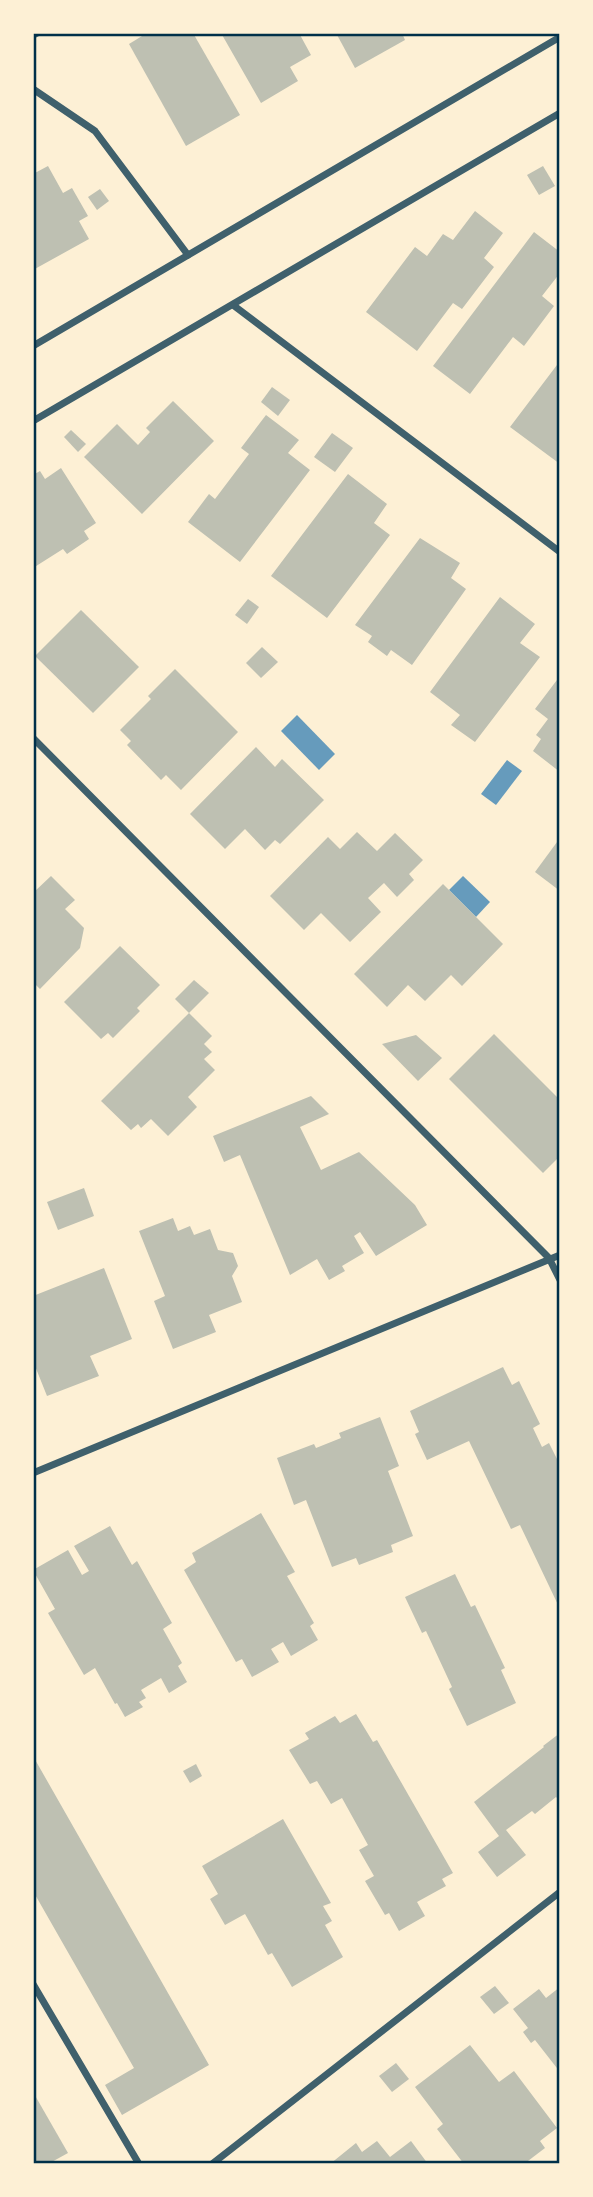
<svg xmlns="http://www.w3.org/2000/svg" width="593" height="2197" viewBox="0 0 593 2197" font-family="'Times New Roman',serif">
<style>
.water{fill:#669bbc}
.building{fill:#bec0b2}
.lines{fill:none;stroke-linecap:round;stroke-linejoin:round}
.minor{stroke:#3f606c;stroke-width:7}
.neatline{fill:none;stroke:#003049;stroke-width:2.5}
</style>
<rect width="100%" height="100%" fill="#fdf0d5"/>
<!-- water -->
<g class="water">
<path d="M297 715 335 754 319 770 281 731Z"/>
<path d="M507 760 522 771 496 805 481 794Z"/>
<path d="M463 876 490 902 476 917 449 890Z"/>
</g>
<!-- building -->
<g class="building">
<path d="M147 33H193L240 115 186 146 129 44Z"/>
<path d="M221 33H299L311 55 290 67 298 81 261 103Z"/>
<path d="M336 33H402L405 40 355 68Z"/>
<path d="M48 166 63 193 72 188 88 216 79 221 89 239 33 270V174Z"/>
<path d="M543 166 555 186 539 195 527 175Z"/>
<path d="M100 189 109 201 97 210 88 197Z"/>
<path d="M475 211 503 233 484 258 494 267 462 309 453 303 417 351 366 312 415 247 427 256 443 234 453 240Z"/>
<path d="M534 232 560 252V273L542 296 554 306 524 346 513 337 470 394 433 366Z"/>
<path d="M560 361 559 446 560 464 510 427Z"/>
<path d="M272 387 290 400 278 416 261 402Z"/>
<path d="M173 401 214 441 142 514 84 457 117 424 138 445 150 432 146 428Z"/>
<path d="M266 415 299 440 288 453 310 470 240 562 188 522 209 494 215 499 249 454 241 448Z"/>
<path d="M71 430 86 444 78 452 64 437Z"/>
<path d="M332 433 353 448 335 472 314 457Z"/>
<path d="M61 468 96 523 84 531 89 539 67 554 63 549 33 568V475L40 471 45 479Z"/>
<path d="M348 474 387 504 374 523 390 535 327 618 271 576Z"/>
<path d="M420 538 460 563 451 578 466 589 412 665 391 650 387 656 368 642 372 636 355 625Z"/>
<path d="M500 597 535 624 520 643 540 657 475 742 451 725 460 715 430 692Z"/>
<path d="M248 599 259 607 247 624 235 615Z"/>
<path d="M81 610 139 667 93 713 35 656Z"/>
<path d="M262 647 278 662 261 678 246 663Z"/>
<path d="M175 669 238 732 181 790 166 775 161 780 127 745 131 741 120 730 151 699 148 696Z"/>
<path d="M560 676V772L533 751 541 739 536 735 548 719 535 709Z"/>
<path d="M256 747 275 767 282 759 324 800 280 844 275 840 265 850 245 829 225 849 190 814Z"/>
<path d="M357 832 377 851 395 833 423 860 409 874 414 880 397 897 384 883 368 898 381 912 350 942 321 913 304 930 270 896 328 837 340 849Z"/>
<path d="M560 838V891L535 872Z"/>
<path d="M51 876 75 900 65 909 84 928 80 948 40 989 33 982V893Z"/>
<path d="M443 884 503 944 462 986 451 975 425 1001 408 985 387 1007 354 974Z"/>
<path d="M120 946 160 985 137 1008 140 1011 113 1038 108 1033 101 1039 64 1002Z"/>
<path d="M194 980 209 993 189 1013 175 999Z"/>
<path d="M189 1013 212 1036 204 1044 212 1052 204 1059 215 1070 188 1097 197 1107 168 1136 151 1119 141 1128 138 1124 131 1130 101 1101Z"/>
<path d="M494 1034 560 1100V1156L543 1173 449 1079Z"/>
<path d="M416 1035 442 1058 418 1081 382 1044Z"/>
<path d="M311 1096 329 1114 300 1127 321 1170 359 1152 415 1205 427 1225 376 1256 360 1232 354 1236 364 1253 342 1266 345 1271 329 1280 317 1259 290 1275 240 1155 224 1162 213 1136Z"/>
<path d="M84 1188 94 1216 58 1230 47 1202Z"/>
<path d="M173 1218 178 1231 190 1226 194 1235 210 1229 218 1250 233 1253 238 1266 232 1276 242 1302 209 1315 216 1332 173 1349 154 1301 165 1296 139 1231Z"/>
<path d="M104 1268 132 1339 90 1356 99 1376 47 1396 33 1361V1296Z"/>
<path d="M503 1367 512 1385 519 1381 540 1424 533 1428 542 1447 549 1443 560 1465V1609L520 1525 511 1529 469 1441 427 1460 415 1434 419 1432 410 1411Z"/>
<path d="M380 1417 399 1466 388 1471 413 1536 391 1545 393 1552 359 1565 356 1558 332 1567 306 1500 294 1505 277 1458 314 1444 316 1448 341 1438 339 1433Z"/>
<path d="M261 1513 295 1572 287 1576 314 1623 310 1626 318 1640 291 1656 283 1642 271 1649 279 1662 252 1677 242 1659 236 1662 184 1570 196 1562 192 1553Z"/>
<path d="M110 1526 132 1565 137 1561 172 1623 163 1629 182 1663 178 1666 187 1682 169 1693 161 1678 141 1690 146 1698 139 1702 143 1707 125 1717 117 1703 115 1704 95 1668 84 1675 48 1613 55 1609 33 1570 68 1550 82 1575 89 1571 74 1546Z"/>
<path d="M455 1574 471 1607 475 1605 505 1668 501 1670 516 1703 467 1726 449 1689 452 1687 426 1631 422 1633 405 1597Z"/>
<path d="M356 1714 373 1742 377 1740 453 1873 442 1879 446 1886 417 1902 425 1916 399 1931 389 1913 385 1915 365 1881 374 1876 359 1850 368 1845 342 1798 331 1804 317 1781 310 1784 289 1750 309 1739 305 1733 335 1716 340 1723Z"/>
<path d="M560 1733V1801L556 1797 535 1814 532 1811 506 1830 526 1855 497 1877 478 1852 499 1836 474 1802 544 1747 543 1746Z"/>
<path d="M33 1756 209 2065 122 2115 105 2085 134 2068 33 1891Z"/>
<path d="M196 1764 202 1776 190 1783 183 1771Z"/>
<path d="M283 1819 331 1903 323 1906 332 1921 325 1925 343 1957 292 1987 272 1953 268 1955 245 1914 225 1925 210 1899 218 1894 202 1866Z"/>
<path d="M495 1986 509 2003 494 2014 480 1997Z"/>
<path d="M560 1987V2072L535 2040 531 2043 523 2032 528 2028 513 2009 539 1989 546 1998Z"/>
<path d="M470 2045 499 2082 514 2071 557 2128 540 2141 545 2148 524 2164H464L437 2129 443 2124 415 2087Z"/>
<path d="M396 2063 409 2079 392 2092 379 2076Z"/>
<path d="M33 2092 68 2153 48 2164H33Z"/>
<path d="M377 2141 390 2157 411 2141 428 2164H330L356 2143 362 2152Z"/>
</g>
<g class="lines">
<!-- minor -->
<g class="minor">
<path d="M33 35 37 33"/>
<path d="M33 89 95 131 188 255"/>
<path d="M233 305 560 552"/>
<path d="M33 346 560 37"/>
<path d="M33 421 560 113"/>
<path d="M33 738 549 1258 560 1280"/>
<path d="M33 1473 560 1255"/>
<path d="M33 1984 139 2164"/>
<path d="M212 2164 560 1892"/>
</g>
</g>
<!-- border -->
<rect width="593" height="2197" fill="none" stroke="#fdf0d5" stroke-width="70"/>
<rect x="35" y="35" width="523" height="2127" class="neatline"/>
</svg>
